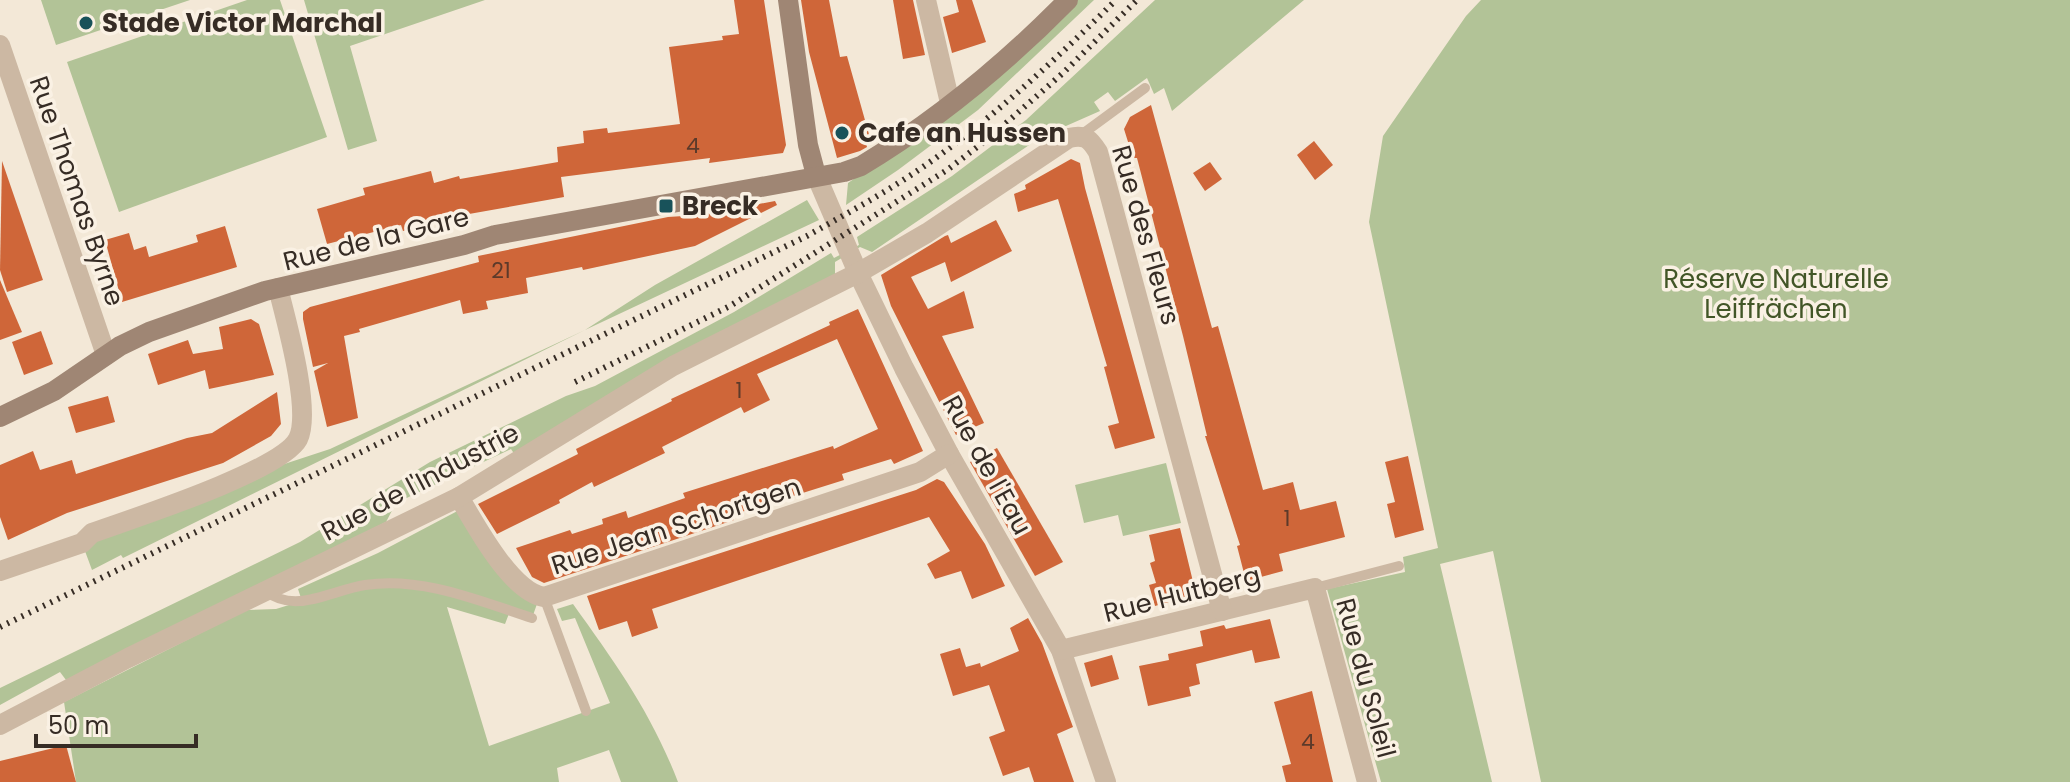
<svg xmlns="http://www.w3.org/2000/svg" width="2070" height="782" viewBox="0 0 2070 782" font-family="Poppins,sans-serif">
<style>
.green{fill:#b2c397}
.building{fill:#cf6639}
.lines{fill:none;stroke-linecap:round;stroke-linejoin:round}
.lane{stroke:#ccb8a3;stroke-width:10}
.street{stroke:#ccb8a3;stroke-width:20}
.secondary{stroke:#9f8674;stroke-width:20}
.rail{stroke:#362c25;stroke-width:6;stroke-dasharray:2 6;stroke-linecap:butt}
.poi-dot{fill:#18525a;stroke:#faf1e4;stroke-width:3}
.labels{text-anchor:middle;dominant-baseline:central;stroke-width:7;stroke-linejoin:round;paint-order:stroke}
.number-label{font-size:22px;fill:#5c3a2a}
.poi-label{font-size:26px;font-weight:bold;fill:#362c25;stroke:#faf1e4;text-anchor:start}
.street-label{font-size:26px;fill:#362c25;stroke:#faf1e4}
.park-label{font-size:26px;fill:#425627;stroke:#faf1e4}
</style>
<rect width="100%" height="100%" fill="#f3e8d7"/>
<!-- green -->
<g class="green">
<path d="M41 0H190L56 45Z"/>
<path d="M247 0H280L327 137 119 212 67 62Z"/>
<path d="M304 0H485L350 46 377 141 348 150Z"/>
<path d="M1076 0H1094L978 110 898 170 846 205 848 183 884 158Z"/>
<path d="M1155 0H1304L1172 111 1164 88 1154 94 1147 78 1115 101 1108 92 1094 102 1100 111 1041 137 872 252 860 247 835 262V278L515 455 511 449 396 503 386 522 66 680 60 672 0 705V688L300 542 430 462 566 396 595 386 734 312 831 253 834 258 859 245 857 237 952 176 1026 120Z"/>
<path d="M1481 0H2070V782H1541L1493 551 1440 564 1492 782H1381L1327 589 1405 572 1403 557 1438 548 1369 222 1383 136 1466 16Z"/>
<path d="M807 200 819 220 585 330 123 558 121 555 92 570 82 543 217 486 330 449 585 330 655 285Z"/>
<path d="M1166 463 1181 523 1123 536 1118 515 1084 523 1075 485Z"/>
<path d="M465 507 537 604 532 618 510 611 505 624 447 607 489 746 610 703 575 618 562 621 557 609 573 604C616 664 651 712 678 782H621L609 750 557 768 559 782H76L64 702 246 610 276 609 302 601 298 589 378 553Z"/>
</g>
<!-- building -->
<g class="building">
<path d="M734 0H764L786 145 783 153 709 163 710 158 561 177 564 197 469 214 403 231 401 225 327 244 317 209 365 195 363 188 431 171 434 183 459 176 460 179 558 162 557 147 584 143 583 131 607 128 608 133 680 124 669 47 723 40 722 36 739 34Z"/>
<path d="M801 0H829L840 57 847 56 870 138 865 139 867 147 860 151 837 158 809 52Z"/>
<path d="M893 0H913L925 55 903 59Z"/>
<path d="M956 0H972L986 42 952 53 943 17 959 12Z"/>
<path d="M1151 105 1212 328 1218 326 1263 490 1293 482 1300 510 1336 501 1345 537 1279 554 1283 571 1246 581 1237 546 1240 545 1205 436H1207L1183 336 1137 158H1133L1124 129 1130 117Z"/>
<path d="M1314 141 1333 165 1315 180 1297 155Z"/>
<path d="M1071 159 1080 163 1085 188 1155 438 1115 449 1108 426 1119 423 1104 367 1107 366 1058 199 1018 212 1014 194 1026 189 1025 185Z"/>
<path d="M2 161 43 280 7 292 0 270Z"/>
<path d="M1210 162 1222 179 1205 191 1193 173Z"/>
<path d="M775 201 777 205 695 246 583 270 582 267 526 278 528 293 486 301 488 309 463 314 460 300 359 329 360 332 344 336 358 418 327 427 314 371 328 363 313 367 303 319V312L310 307 479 262 478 256 668 217 699 215Z"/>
<path d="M996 220 1012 251 951 282 945 262 911 277 928 309 964 291 974 328 942 336 984 423 956 435 891 306 881 275 945 236 948 235 951 243Z"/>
<path d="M225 226 237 267 122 302 105 240 129 233 134 250 146 246 149 257 198 242 196 235Z"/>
<path d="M0 280 22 332 0 340Z"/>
<path d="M858 309 923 451 894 464 891 459 842 474 844 480 732 515 734 520 544 583 532 577 516 548 570 530 572 534 603 524 602 519 626 511 628 518 685 498 683 493 833 446 834 449 878 429 837 339 757 374 770 400 744 413 741 407 662 447 665 453 594 487 592 482 559 500 560 503 497 534 478 504 578 454 576 449 672 401 671 399 830 325 829 322Z"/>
<path d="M251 319 259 324 274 375 209 389 205 370 158 385 148 354 188 340 193 354 223 349 219 327Z"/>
<path d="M41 331 53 364 24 375 12 342Z"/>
<path d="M277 392 281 424 271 436 223 463 67 513 8 540 0 517V465L33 451 40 470 72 460 76 474 187 438 212 433Z"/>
<path d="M108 396 115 422 76 433 68 407Z"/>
<path d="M997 448 1063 562 1035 576 970 462Z"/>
<path d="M1408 456 1424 530 1395 538 1387 504 1395 502 1385 462Z"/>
<path d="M937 479 944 482 985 544 1005 586 972 599 961 571 935 579 927 564 950 551 929 517 652 609 658 628 632 637 627 621 599 630 587 596 916 490Z"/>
<path d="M1180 528 1196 594 1155 606 1149 585 1156 583 1150 563 1155 561 1149 535Z"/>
<path d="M1028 618 1042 643 1073 727 1057 734 1074 782H1034L1029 767 1003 776 989 737 1005 731 989 685 953 696 940 654 960 648 966 667 980 663 981 667 1019 651 1010 628Z"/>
<path d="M1270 619 1280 658 1255 663 1252 650 1196 664 1200 684 1189 687 1191 696 1148 706 1139 666 1169 660 1168 654 1203 646 1200 631 1224 625 1226 629Z"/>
<path d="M1112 655 1119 679 1091 687 1084 663Z"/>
<path d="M1312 691 1333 782H1286L1282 766 1291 764 1274 702Z"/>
<path d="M66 745 76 782H0V761Z"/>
</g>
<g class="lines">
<!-- lane -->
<g class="lane">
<path d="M1081 135 1145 88"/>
<path d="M1315 588 1399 566"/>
<path d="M266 591C295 615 332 590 365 585 421 576 480 601 532 618"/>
<path d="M544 597 586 711"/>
</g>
<!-- street -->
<g class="street">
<path d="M926 0 950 103"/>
<path d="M0 45 106 355"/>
<path d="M816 175 858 273 904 368 949 454 1061 650 1106 782"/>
<path d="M459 497C475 524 511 592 544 597L920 472 949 454"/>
<path d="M0 571 82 543 92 533C131 519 281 471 298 439 312 411 286 320 278 288"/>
<path d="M1061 650 1315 588 1367 782"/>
<path d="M0 725 128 658 459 497 673 366 858 273 927 233 1069 138C1085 134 1090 139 1098 152L1222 611"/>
</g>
<!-- secondary -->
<g class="secondary">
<path d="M788 0 808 145 816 175"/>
<path d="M0 417 54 391 120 346 149 332 265 291 464 245 495 235 844 172 861 166C936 121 1007 62 1068 0"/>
</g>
<!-- rail -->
<g class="rail">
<path d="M575 382 730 306 947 170 989 138 1063 73 1137 0"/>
<path d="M0 627 807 236C851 211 896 187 937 157 1002 110 1059 56 1116 0"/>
</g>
</g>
<!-- markers -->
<g class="poi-dot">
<circle cx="86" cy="23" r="8"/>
<circle cx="842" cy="133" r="8"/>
<rect x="658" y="198" width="16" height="16" rx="4"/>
</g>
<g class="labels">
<!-- number labels -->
<g class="number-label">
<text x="693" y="145">4</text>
<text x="501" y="270">21</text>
<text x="739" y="390">1</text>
<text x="1287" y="518">1</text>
<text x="1308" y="741">4</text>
</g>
<!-- poi labels -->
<g class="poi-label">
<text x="102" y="23">Stade Victor Marchal</text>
<text x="858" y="133">Cafe an Hussen</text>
<text x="682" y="206">Breck</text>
</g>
<!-- street labels -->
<g class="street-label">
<text transform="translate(77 191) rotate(71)">Rue Thomas Byrne</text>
<text transform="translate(1146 235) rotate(74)">Rue des Fleurs</text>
<text transform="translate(376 239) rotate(-14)">Rue de la Gare</text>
<text transform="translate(987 465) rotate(61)">Rue de l'Eau</text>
<text transform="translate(420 482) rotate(-28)">Rue de l'Industrie</text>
<text transform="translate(676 526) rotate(-18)">Rue Jean Schortgen</text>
<text transform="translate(1182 594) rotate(-14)">Rue Hutberg</text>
<text transform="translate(1366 678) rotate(75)">Rue du Soleil</text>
</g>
<!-- park labels -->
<g class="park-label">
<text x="1776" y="279">Réserve Naturelle<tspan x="1776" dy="30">Leiffrächen</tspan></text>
</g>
</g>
<!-- scale -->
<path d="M36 734v12h160v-12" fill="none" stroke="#362c25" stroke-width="4"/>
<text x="48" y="734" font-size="24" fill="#362c25" stroke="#faf1e4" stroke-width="6" paint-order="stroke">50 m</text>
</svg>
